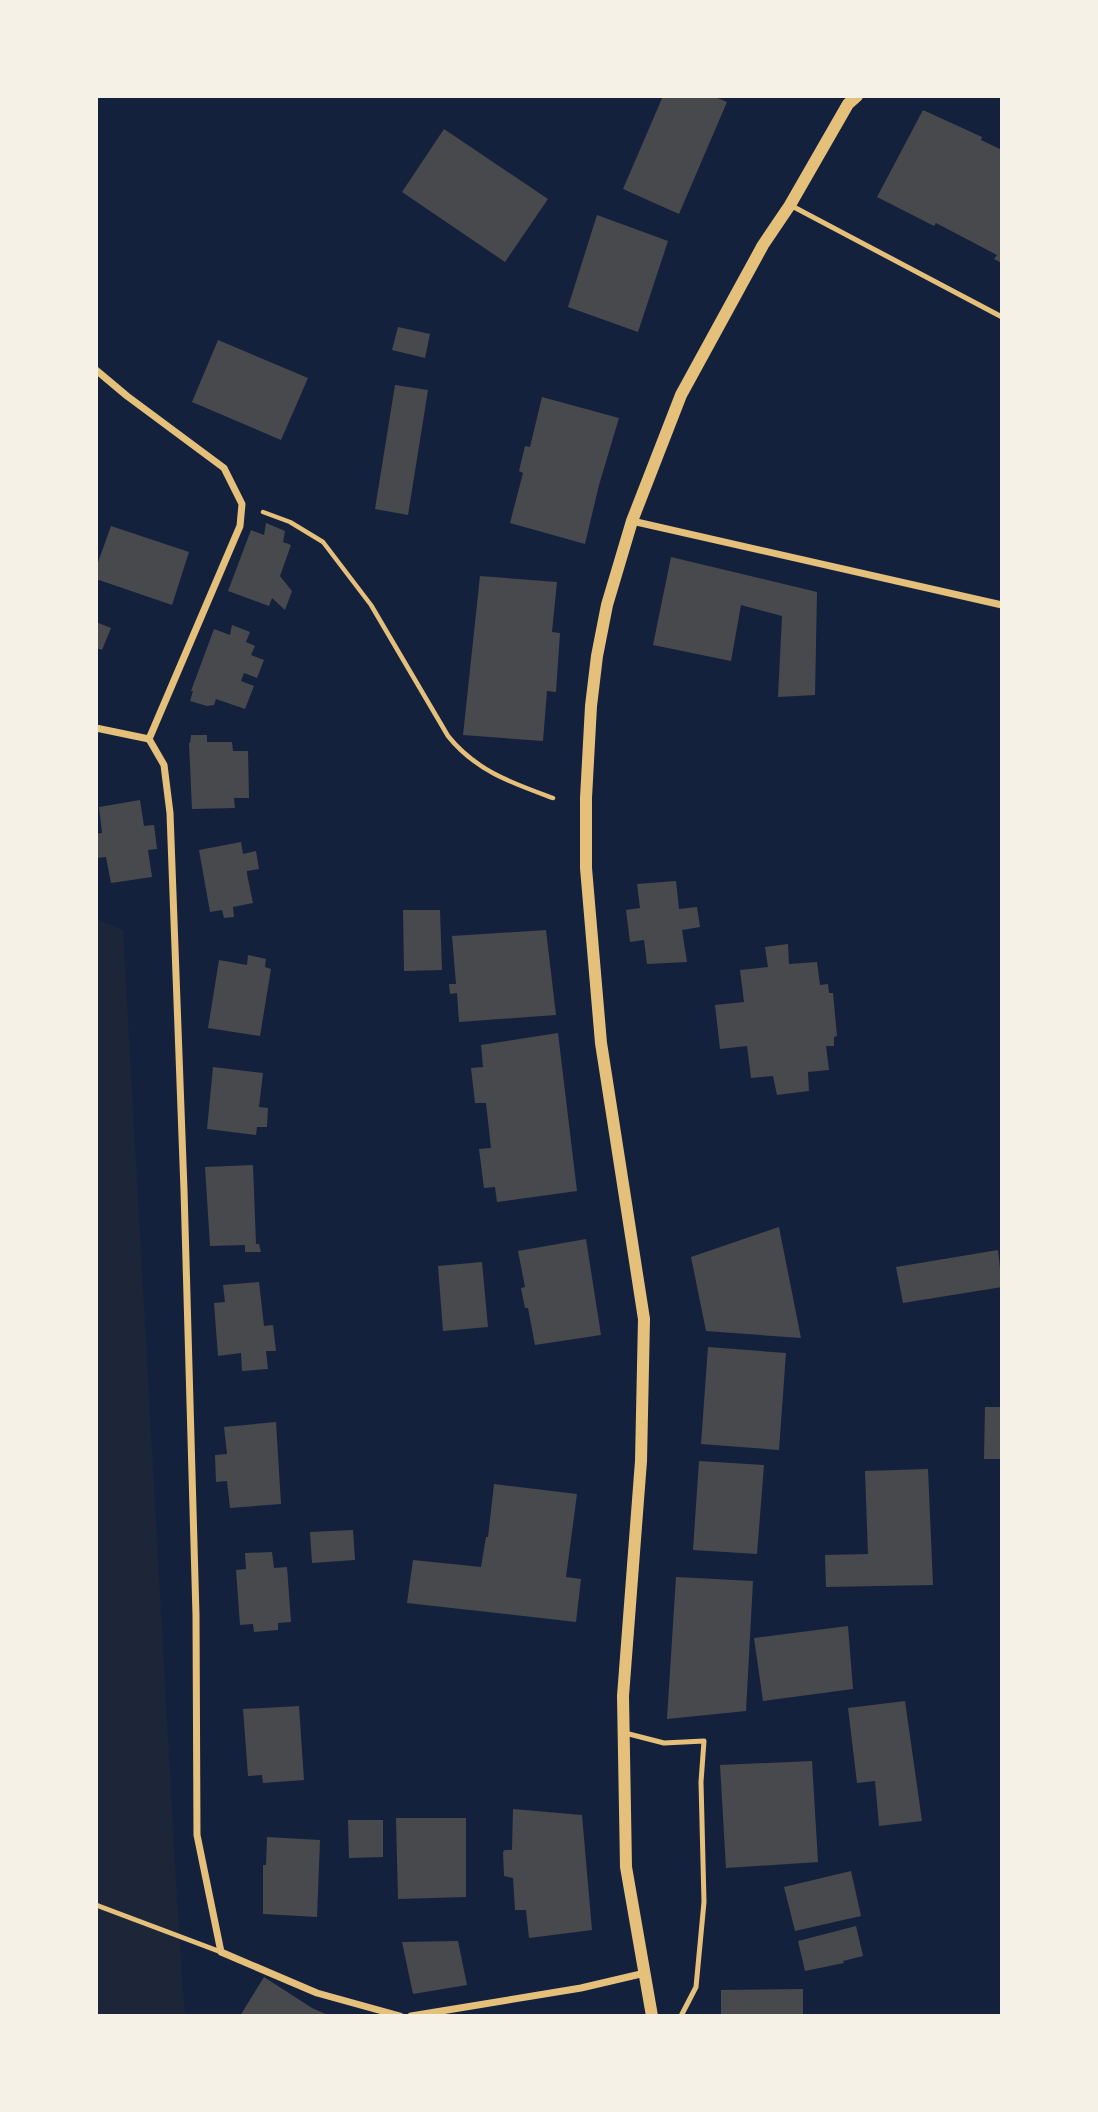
<svg xmlns="http://www.w3.org/2000/svg" width="1098" height="2112" viewBox="0 0 1098 2112" font-family="'Zilla Slab',serif">
<style>
.green{fill:#1d2539}
.building{fill:#48494c}
.lines{fill:none;stroke-linecap:round;stroke-linejoin:round}
.path{stroke:#e5c07b;stroke-width:4.5}
.service{stroke:#e5c07b;stroke-width:5}
.minor{stroke:#e5c07b;stroke-width:7}
.tertiary{stroke:#e5c07b;stroke-width:12}
</style>
<rect width="100%" height="100%" fill="#14213d"/>
<!-- green -->
<path class="green" d="M96 919 123 930 178 1918 185 2016H96Z"/>
<!-- building -->
<g class="building">
<path d="M663 96H713L727 102 679 214 623 189Z"/>
<path d="M923 110 982 137 981 140 1002 150V263L994 259 997 255 936 223 934 226 877 197Z"/>
<path d="M444 129 548 199 505 262 402 192Z"/>
<path d="M597 215 668 241 638 332 568 307Z"/>
<path d="M398 327 430 334 425 358 392 350Z"/>
<path d="M218 340 308 378 281 440 192 402Z"/>
<path d="M395 385 428 390 408 515 375 509Z"/>
<path d="M542 397 619 418 599 485 585 544 510 523 523 473 519 471 525 446 530 447Z"/>
<path d="M266 523 285 531 283 542 291 545 280 576 292 591 285 610 272 598 269 606 228 591 251 530 264 535Z"/>
<path d="M111 526 189 552 172 605 96 579V568Z"/>
<path d="M671 557 817 592 815 695 778 697 782 616 741 605 731 661 653 645Z"/>
<path d="M480 576 557 582 552 632 560 633 556 692 547 691 543 741 463 735Z"/>
<path d="M96 622 111 628 102 650 96 648Z"/>
<path d="M232 625 250 632 246 642 255 646 251 655 264 660 257 678 244 673 241 681 254 686 245 709 216 699 214 705 207 706 190 701 193 691H191L214 629 230 635Z"/>
<path d="M191 735H207V742H232L233 751H248L249 798H234L235 808 192 809 189 743H190Z"/>
<path d="M140 800 144 826 154 825 157 849 148 850 152 877 111 883 106 857 96 858V834L102 833 99 807Z"/>
<path d="M241 842 243 854 256 851 259 869 247 871V874L253 903 233 907 234 917 224 918 222 910 210 912 199 850Z"/>
<path d="M676 881 679 909 697 907 700 927 682 930 687 962 647 964 644 940 630 942 626 910 640 908 637 884Z"/>
<path d="M403 910H440L442 970 404 971Z"/>
<path d="M546 930 556 1015 459 1022 457 993 450 994 449 984H456L452 936Z"/>
<path d="M788 944 789 964 817 962 820 985 828 984 829 993H833L837 1036 834 1037V1046H826L829 1070 808 1072 809 1091 777 1095 773 1076 751 1078 747 1046 720 1049 715 1005 744 1002 740 970 768 967 765 947Z"/>
<path d="M248 955 266 959 265 967 271 969 260 1036 208 1028 219 960 247 965Z"/>
<path d="M558 1033 577 1191 497 1202 495 1187 484 1188 479 1149 491 1148 486 1103H475L471 1068 483 1067 481 1045Z"/>
<path d="M213 1067 263 1073 259 1107 268 1108 267 1127H257L256 1135 207 1129Z"/>
<path d="M253 1165 256 1244H259L261 1252H245V1245L210 1246 205 1167Z"/>
<path d="M779 1227 801 1338 706 1331 691 1257Z"/>
<path d="M586 1239 601 1335 535 1345 528 1308H525L521 1288 525 1287 518 1251Z"/>
<path d="M998 1250 1002 1287 903 1303 896 1267Z"/>
<path d="M482 1262 488 1327 443 1331 438 1266Z"/>
<path d="M259 1282 264 1326 273 1325 276 1351H266L268 1369 242 1371 241 1353 218 1356 214 1303 225 1302 223 1285Z"/>
<path d="M708 1347 786 1353 779 1450 701 1444Z"/>
<path d="M985 1407H1002V1459H984Z"/>
<path d="M276 1422 281 1504 230 1508 227 1481 216 1482 215 1455 227 1454 224 1427Z"/>
<path d="M699 1461 764 1465 757 1554 693 1550Z"/>
<path d="M928 1469 933 1585 826 1587 825 1555 868 1554 865 1471Z"/>
<path d="M494 1484 577 1494 566 1577 581 1579 576 1622 407 1603 413 1560 481 1567 486 1537H488Z"/>
<path d="M353 1530 355 1560 312 1563 310 1532Z"/>
<path d="M272 1552 274 1568 287 1567 291 1622 278 1623V1630L254 1632 253 1624 240 1625 236 1570 246 1569 245 1553Z"/>
<path d="M676 1577 753 1581 746 1711 667 1719Z"/>
<path d="M848 1626 853 1689 763 1701 754 1638Z"/>
<path d="M905 1701 922 1821 879 1826 875 1781 857 1783 848 1708Z"/>
<path d="M299 1706 304 1780 263 1783 262 1775 248 1776 243 1709Z"/>
<path d="M812 1761 818 1862 726 1868 720 1765Z"/>
<path d="M513 1809 582 1815 592 1930 529 1938 526 1910H515L513 1878 504 1876 503 1852 505 1850H512Z"/>
<path d="M396 1818H466V1897L398 1899Z"/>
<path d="M348 1820H383V1857L349 1858Z"/>
<path d="M267 1837 320 1840 317 1917 263 1914V1865H266Z"/>
<path d="M851 1871 861 1916 795 1931 784 1887Z"/>
<path d="M856 1926 863 1956 843 1961 844 1963 805 1971 798 1941Z"/>
<path d="M458 1941 467 1985 413 1994 402 1942Z"/>
<path d="M264 1977 312 2008 330 2016H240Z"/>
<path d="M803 1989V2016H721V1990Z"/>
</g>
<g class="lines">
<!-- path -->
<path class="path" d="M263 512 290 522 323 542 371 605 448 736C476 771 512 783 553 798"/>
<!-- service -->
<g class="service">
<path d="M790 205 1002 317"/>
<path d="M625 1733 664 1743 704 1741 701 1782 704 1902 696 1987 681 2016"/>
<path d="M96 1905 221 1952"/>
</g>
<!-- minor -->
<g class="minor">
<path d="M96 370 127 396 224 468 242 504 240 526 149 739 164 765 170 813 184 1190 196 1615 197 1835 221 1952 317 1993 400 2016"/>
<path d="M632 521 1002 605"/>
<path d="M96 728 149 739"/>
<path d="M411 2016 581 1988 645 1973"/>
</g>
<!-- tertiary -->
<path class="tertiary" d="M652 2016 626 1867 623 1696 641 1461 644 1319 601 1043 586 868V798L591 706 597 656 607 605 632 521 681 395 763 245 790 205 848 104 857 96"/>
</g>
<!-- border -->
<rect width="1098" height="2112" fill="none" stroke="#f6f1e7" stroke-width="196"/>
</svg>
